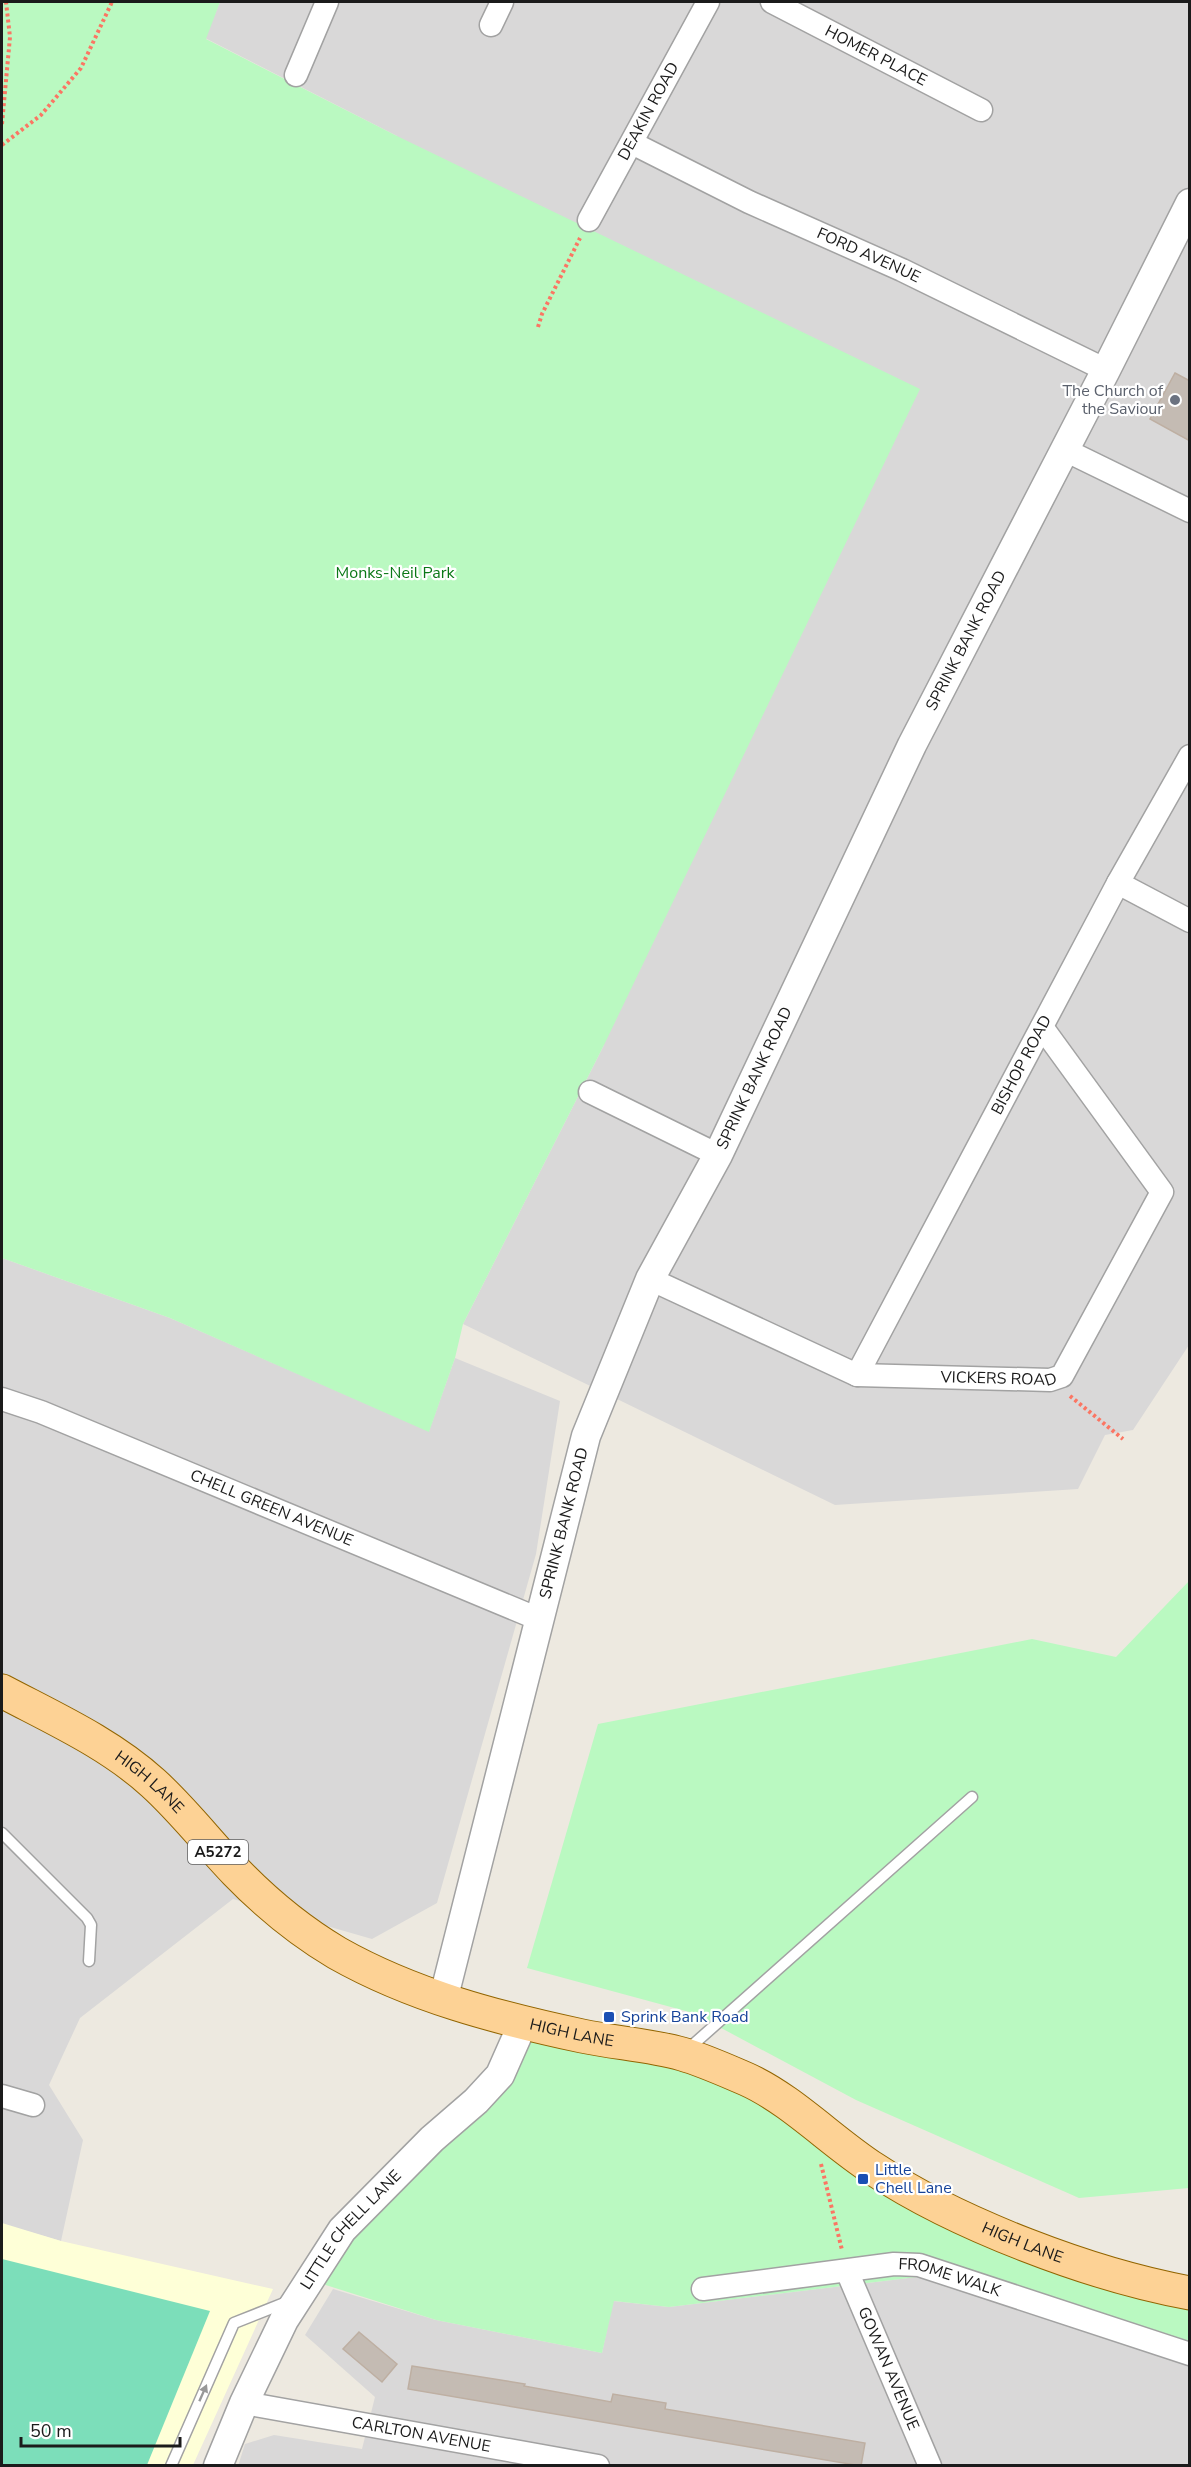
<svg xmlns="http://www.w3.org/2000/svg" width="1191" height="2467" viewBox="0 0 1191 2467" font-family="'Nunito Sans',sans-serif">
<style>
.residential{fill:#d9d8d8}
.education{fill:#feffd7}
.park{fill:#baf9c1}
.pitch{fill:#7cdeba}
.building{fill:#c4bbb3;stroke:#beafa2;stroke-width:1.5}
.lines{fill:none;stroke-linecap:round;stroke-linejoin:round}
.service-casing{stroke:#a2a2a2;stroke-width:13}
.minor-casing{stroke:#a2a2a2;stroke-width:25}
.tertiary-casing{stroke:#a2a2a2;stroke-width:31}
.primary-casing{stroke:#926500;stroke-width:35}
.path{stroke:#fb7663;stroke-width:4;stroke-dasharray:3 3;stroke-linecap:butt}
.service{stroke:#fff;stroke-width:10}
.minor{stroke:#fff;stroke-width:22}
.tertiary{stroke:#fff;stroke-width:28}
.primary{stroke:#fdd295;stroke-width:33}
.oneway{fill:#989898}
.worship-dot{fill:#6b7280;stroke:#fff;stroke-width:2}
.transit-dot{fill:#1a4fb4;stroke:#fff;stroke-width:2}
.labels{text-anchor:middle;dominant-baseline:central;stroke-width:4.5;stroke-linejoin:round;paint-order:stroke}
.shield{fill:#fff;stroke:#5f5f5f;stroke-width:1.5}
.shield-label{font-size:15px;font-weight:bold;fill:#1b1b1b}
.street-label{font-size:16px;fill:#1b1b1b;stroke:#fff}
.worship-label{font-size:16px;fill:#5b616d;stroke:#fff;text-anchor:end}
.park-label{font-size:16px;fill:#0a7816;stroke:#fff}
.transit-label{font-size:16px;fill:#164399;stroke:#fff;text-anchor:start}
</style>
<rect width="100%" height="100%" fill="#ede9e0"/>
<!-- residential -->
<g class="residential">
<path d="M220 2H1189V1345L1133 1430 1105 1435 1078 1489 835 1505 463 1324 604 1045 397 136 205 38Z"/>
<path d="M2 1258 170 1318 429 1431 455 1358 560 1401 536 1554 437 1903 372 1939 233 1899 80 2018 49 2085 83 2140 61 2241 2 2224Z"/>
<path d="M917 2277 1189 2358V2465L238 2466 245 2444 274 2435 362 2449 375 2397 305 2335 333 2289 436 2320 602 2353 613 2301 669 2307Z"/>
</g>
<!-- education -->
<path class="education" d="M2 2223 61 2241 273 2289 193 2465H2Z"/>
<!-- park -->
<g class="park">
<path d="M2 2H220L206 39 397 136 920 389 604 1045 463 1324 455 1358 429 1432 170 1318 2 1258Z"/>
<path d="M1189 1581V2188L1079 2198 856 2100 693 2013 527 1968 598 1724 1032 1639 1116 1657Z"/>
<path d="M523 2023 683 2054 873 2169 1189 2292V2358L917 2277 669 2307 614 2301 602 2353 436 2320 310 2280 432 2139Z"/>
</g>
<!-- pitch -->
<path class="pitch" d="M2 2259 210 2311 147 2465H2Z"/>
<!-- building -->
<g class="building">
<path d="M1175 373 1190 381V441L1150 419Z"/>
<path d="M359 2332 397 2364 382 2382 343 2349Z"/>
<path d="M412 2366 525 2384 524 2386 611 2402 613 2394 666 2403 665 2409 865 2443 861 2466 408 2389Z"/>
</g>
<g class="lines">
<defs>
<g id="service">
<path d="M2 1833 87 1918 91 1925 89 1961"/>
<path d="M687 2050 972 1797"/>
<path d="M171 2466 234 2323 287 2302"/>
</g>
<g id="minor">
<path id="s1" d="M772 2 981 110"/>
<path d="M491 25 502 2"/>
<path d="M296 75 327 2"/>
<path id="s2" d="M632 143 749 202 902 270 1106 370"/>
<path id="s3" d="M589 220 708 2"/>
<path d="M1065 450 1190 511"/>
<path d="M1118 883 1190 921"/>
<path d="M590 1092 718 1155"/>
<path id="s4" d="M650 1279 857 1375 1050 1380 1062 1376 1162 1192 1042 1027"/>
<path id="s5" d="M857 1375 1118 883 1190 756"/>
<path id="s6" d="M2 1399 41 1412 541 1620"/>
<path d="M2 2096 33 2105"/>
<path id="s7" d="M847 2271 930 2466"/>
<path id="s8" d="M703 2289 894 2264 919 2265 1190 2354"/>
<path id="s9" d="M244 2403 598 2466"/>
</g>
<g id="tertiary">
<path id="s10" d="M443 2000 586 1436 650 1279 718 1155 912 745 1106 370 1190 203"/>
<path id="s11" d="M218 2466 244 2403 284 2320 342 2230 432 2139 476 2101 500 2075 523 2023"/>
</g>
<g id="primary">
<path id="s12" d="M2 1691C53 1718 109 1743 153 1783 183 1810 208 1843 236 1872 266 1903 300 1931 337 1953 413 1996 498 2018 582 2036 615 2043 650 2045 682 2054 703 2060 725 2070 746 2079 791 2099 832 2142 874 2169 957 2224 1091 2275 1190 2293"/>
</g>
</defs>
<!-- service casing -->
<use href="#service" class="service-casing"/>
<!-- minor casing -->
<use href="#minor" class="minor-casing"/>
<!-- tertiary casing -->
<use href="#tertiary" class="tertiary-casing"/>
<!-- primary casing -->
<use href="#primary" class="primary-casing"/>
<!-- path -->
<g class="path">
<path d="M2 124 10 37 6 2"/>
<path d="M2 145 41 115 81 68 112 2"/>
<path d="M538 327 542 314 580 238"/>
<path d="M1070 1396 1123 1439"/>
<path d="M821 2164 842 2250"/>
</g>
<!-- service -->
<use href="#service" class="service"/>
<!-- minor -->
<use href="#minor" class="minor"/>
<!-- tertiary -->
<use href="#tertiary" class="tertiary"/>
<!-- primary -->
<use href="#primary" class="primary"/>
</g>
<!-- one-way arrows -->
<defs><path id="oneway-solid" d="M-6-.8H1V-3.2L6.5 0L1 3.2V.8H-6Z" transform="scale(1.5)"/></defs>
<use class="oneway" href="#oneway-solid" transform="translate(203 2393) rotate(-66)"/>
<!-- markers -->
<circle class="worship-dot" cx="1175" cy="400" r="6"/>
<g class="transit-dot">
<rect x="603" y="2011" width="12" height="12" rx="3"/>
<rect x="857" y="2173" width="12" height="12" rx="3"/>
</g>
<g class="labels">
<!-- shield labels -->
<rect class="shield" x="188" y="1840" width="60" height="24" rx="4.5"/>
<g class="shield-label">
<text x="218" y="1852">A5272</text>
</g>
<!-- street labels -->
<g class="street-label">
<text stroke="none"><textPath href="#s1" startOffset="117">HOMER PLACE</textPath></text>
<text stroke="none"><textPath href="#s3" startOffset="124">DEAKIN ROAD</textPath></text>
<text stroke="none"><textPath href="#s2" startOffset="262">FORD AVENUE</textPath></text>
<text stroke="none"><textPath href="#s10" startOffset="1464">SPRINK BANK ROAD</textPath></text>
<text stroke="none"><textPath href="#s5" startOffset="351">BISHOP ROAD</textPath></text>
<text stroke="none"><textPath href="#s10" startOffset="978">SPRINK BANK ROAD</textPath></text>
<text stroke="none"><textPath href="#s4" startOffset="370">VICKERS ROAD</textPath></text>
<text stroke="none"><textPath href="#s6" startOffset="291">CHELL GREEN AVENUE</textPath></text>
<text stroke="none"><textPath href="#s10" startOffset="492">SPRINK BANK ROAD</textPath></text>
<text stroke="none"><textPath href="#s12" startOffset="174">HIGH LANE</textPath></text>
<text stroke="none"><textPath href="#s12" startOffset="678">HIGH LANE</textPath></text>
<text stroke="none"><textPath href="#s11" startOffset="273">LITTLE CHELL LANE</textPath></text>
<text stroke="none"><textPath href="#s12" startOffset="1182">HIGH LANE</textPath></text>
<text stroke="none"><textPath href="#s8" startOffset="250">FROME WALK</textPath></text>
<text stroke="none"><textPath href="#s7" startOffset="106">GOWAN AVENUE</textPath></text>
<text stroke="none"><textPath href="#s9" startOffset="180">CARLTON AVENUE</textPath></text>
</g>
<!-- worship labels -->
<g class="worship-label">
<text x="1163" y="391">The Church of<tspan x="1163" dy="18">the Saviour</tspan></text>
</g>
<!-- park labels -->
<g class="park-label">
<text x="395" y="573">Monks-Neil Park</text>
</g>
<!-- transit labels -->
<g class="transit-label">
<text x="621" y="2017">Sprink Bank Road</text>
<text x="875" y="2170">Little<tspan x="875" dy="18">Chell Lane</tspan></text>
</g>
</g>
<!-- border -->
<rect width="1191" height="2467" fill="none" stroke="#1b1b1b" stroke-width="6"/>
<!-- scale -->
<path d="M21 2437v9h159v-9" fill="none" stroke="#1b1b1b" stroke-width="3"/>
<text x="30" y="2437" font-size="18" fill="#1b1b1b" stroke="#ffffff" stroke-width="4.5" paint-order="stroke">50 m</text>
</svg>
